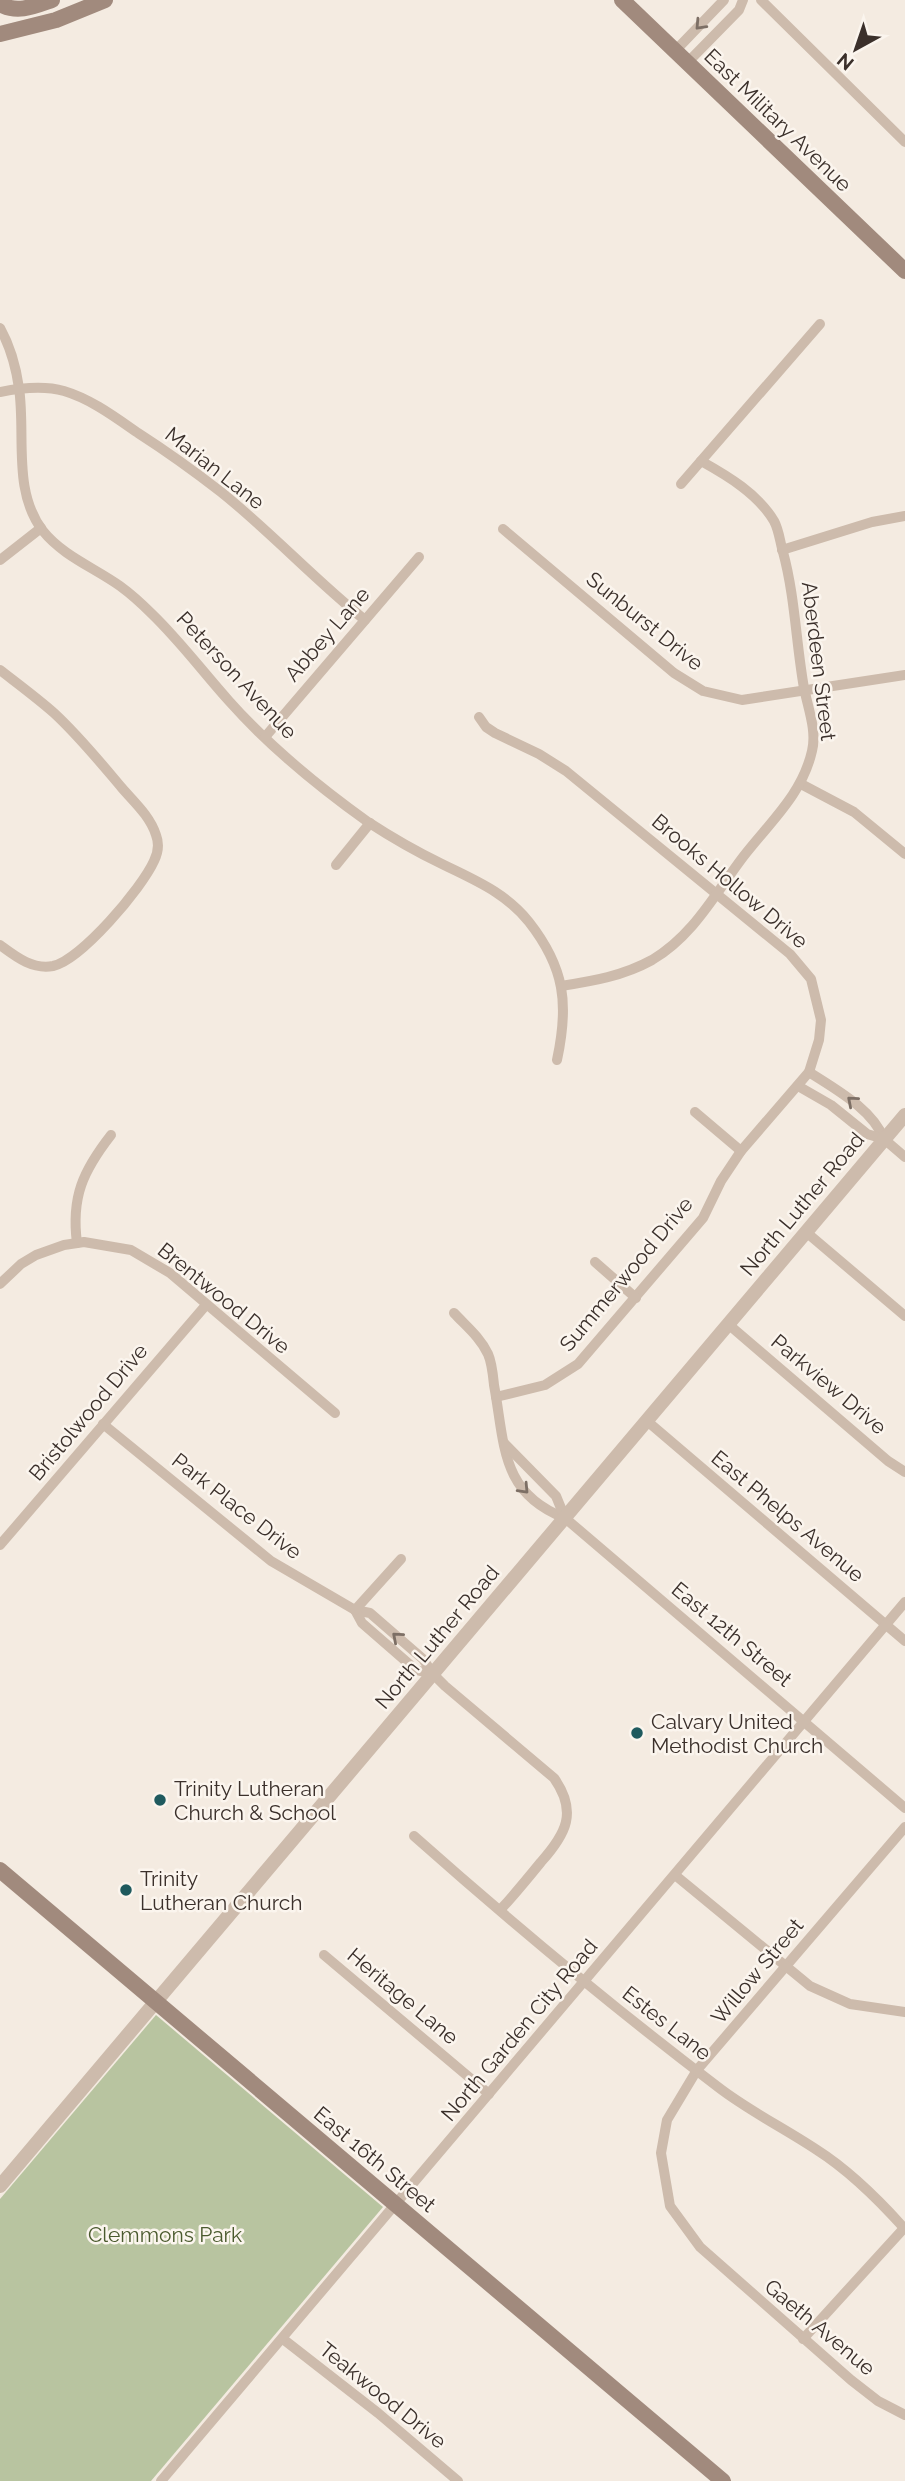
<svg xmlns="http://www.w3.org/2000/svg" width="905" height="2481" viewBox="0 0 905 2481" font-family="Raleway,sans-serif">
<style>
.green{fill:#b8c4a0}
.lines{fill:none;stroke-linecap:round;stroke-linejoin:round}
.minor{stroke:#cdbbac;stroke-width:10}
.tertiary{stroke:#cdbbac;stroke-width:14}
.secondary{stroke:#a18a7d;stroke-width:16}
.oneway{stroke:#7d6f65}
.poi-dot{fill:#1f5a5e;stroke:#fbf5ee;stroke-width:2.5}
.labels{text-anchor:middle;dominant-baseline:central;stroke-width:5;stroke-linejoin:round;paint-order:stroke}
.street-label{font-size:21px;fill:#3b302b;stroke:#fbf5ee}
.poi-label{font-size:21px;fill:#3b302b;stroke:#fbf5ee;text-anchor:start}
.park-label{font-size:21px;fill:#4a5a2e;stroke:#fbf5ee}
</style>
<rect width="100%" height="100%" fill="#f4ebe1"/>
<!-- green -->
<path class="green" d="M156 2015 383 2207 151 2481H0V2199Z"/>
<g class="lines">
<!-- minor -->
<g class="minor">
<path d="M761 0 905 142"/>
<path d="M676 50 724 0"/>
<path d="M688 62 739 10 743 0"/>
<path d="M0 328C10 346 16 367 19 388 26 435 12 491 43 531 63 556 95 568 120 586 131 594 142 604 152 614 180 641 203 672 229 701 269 746 319 787 368 822 391 837 417 852 442 864 474 880 505 892 529 922 565 968 569 1004 557 1060"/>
<path d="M0 392C20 388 43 385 64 391 91 399 115 417 138 433 166 451 194 471 221 492 271 532 315 580 365 620"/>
<path d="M681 484 820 324"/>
<path d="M503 529 674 673 703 691 742 700 905 675"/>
<path d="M782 550 872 522 905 516"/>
<path d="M0 560 41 528"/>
<path d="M0 670C18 684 37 698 54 713 79 736 100 762 122 788 134 802 150 816 156 835 159 843 158 853 154 861 142 888 81 960 53 966 32 970 15 956 0 945"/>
<path d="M479 717 486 727 495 733 539 754 566 771 790 954 811 979 821 1020 819 1040 809 1072 741 1151 721 1181 703 1218 578 1364 545 1385 496 1397"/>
<path d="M265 737 419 557"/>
<path d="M801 784 854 812 905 854"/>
<path d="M336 865 370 823"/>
<path d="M561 986C593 981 623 976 652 960 693 936 715 894 743 857 769 823 802 795 812 751 817 731 808 708 804 688 796 643 795 596 783 552 780 542 779 530 774 521 758 494 728 476 701 461"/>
<path d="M809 1072C837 1090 872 1109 884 1139"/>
<path d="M798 1086 831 1105 867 1134 884 1139 905 1157"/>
<path d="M695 1112 741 1151"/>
<path d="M806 1232 905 1316"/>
<path d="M77 1243C71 1197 83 1171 111 1135"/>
<path d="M595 1262 636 1298"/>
<path d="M0 1284 21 1264 36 1255 64 1245 84 1242 131 1250 170 1273 335 1413"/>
<path d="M454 1313C466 1326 480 1337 488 1354 492 1363 493 1375 494 1385 505 1444 500 1493 565 1518L905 1808"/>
<path d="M728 1324 888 1461 905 1472"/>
<path d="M647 1421 905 1641"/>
<path d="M103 1424 271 1561 355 1610 370 1613 423 1659 433 1674 445 1686 554 1778C578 1812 566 1834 541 1862 528 1878 515 1894 501 1909"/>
<path d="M504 1443 556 1496 565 1518"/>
<path d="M0 1545 206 1305"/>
<path d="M355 1610 362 1623 416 1670 433 1674"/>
<path d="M355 1610 401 1559"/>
<path d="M905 1827 697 2070 667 2120 661 2153 670 2206 700 2247 851 2380 878 2401 905 2415"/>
<path d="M414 1836C512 1923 614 2008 718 2087 749 2111 784 2128 817 2150 850 2171 878 2199 904 2228"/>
<path d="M675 1875 810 1986 850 2004 905 2012"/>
<path d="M324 1955 489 2094"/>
<path d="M283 2339 378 2413 458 2481"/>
<path d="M803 2339 905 2227"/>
<path d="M161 2481 905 1602"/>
</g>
<!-- tertiary -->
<path class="tertiary" d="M0 2186 905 1115"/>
<!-- secondary -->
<g class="secondary">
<path d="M622 0 905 271"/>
<path d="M0 4C17 14 35 6 52 0"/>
<path d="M0 34 56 20 105 0"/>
<path d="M0 1870 723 2481"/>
</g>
</g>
<!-- one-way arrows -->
<defs><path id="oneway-chevron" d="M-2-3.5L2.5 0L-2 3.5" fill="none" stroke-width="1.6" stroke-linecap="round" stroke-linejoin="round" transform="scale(1.75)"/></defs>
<g class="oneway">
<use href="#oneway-chevron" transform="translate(700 25) rotate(133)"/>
<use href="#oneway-chevron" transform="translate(852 1101) rotate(-139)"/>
<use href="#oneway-chevron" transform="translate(524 1489) rotate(47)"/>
<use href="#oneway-chevron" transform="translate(397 1637) rotate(-139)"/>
</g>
<!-- markers -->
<g class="poi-dot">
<circle cx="637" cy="1733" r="7"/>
<circle cx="160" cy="1800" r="7"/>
<circle cx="126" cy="1890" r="7"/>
</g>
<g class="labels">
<!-- street labels -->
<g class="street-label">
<text transform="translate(778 120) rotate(44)">East Military Avenue</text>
<text transform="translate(215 468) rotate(38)">Marian Lane</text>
<text transform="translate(645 621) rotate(39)">Sunburst Drive</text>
<text transform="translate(327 634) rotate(-49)">Abbey Lane</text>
<text transform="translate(819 661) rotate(83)">Aberdeen Street</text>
<text transform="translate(237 675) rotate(47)">Peterson Avenue</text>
<text transform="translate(730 881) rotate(40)">Brooks Hollow Drive</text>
<text transform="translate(802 1204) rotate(-50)">North Luther Road</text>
<text transform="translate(626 1274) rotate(-50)">Summerwood Drive</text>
<text transform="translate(224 1298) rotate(39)">Brentwood Drive</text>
<text transform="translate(829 1384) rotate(40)">Parkview Drive</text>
<text transform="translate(88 1412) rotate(-50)">Bristolwood Drive</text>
<text transform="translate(237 1506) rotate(38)">Park Place Drive</text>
<text transform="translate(788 1516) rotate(40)">East Phelps Avenue</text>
<text transform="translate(732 1634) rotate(40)">East 12th Street</text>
<text transform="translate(437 1637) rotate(-50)">North Luther Road</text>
<text transform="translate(757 1971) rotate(-50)">Willow Street</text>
<text transform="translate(403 1996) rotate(40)">Heritage Lane</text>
<text transform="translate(667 2023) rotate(38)">Estes Lane</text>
<text transform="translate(519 2030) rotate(-50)">North Garden City Road</text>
<text transform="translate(375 2159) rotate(40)">East 16th Street</text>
<text transform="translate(820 2327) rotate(40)">Gaeth Avenue</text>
<text transform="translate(383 2395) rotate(39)">Teakwood Drive</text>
</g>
<!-- poi labels -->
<g class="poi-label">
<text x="651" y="1721">Calvary United<tspan x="651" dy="24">Methodist Church</tspan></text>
<text x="174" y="1788">Trinity Lutheran<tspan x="174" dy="24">Church &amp; School</tspan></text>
<text x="140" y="1878">Trinity<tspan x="140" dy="24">Lutheran Church</tspan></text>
</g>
<!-- park labels -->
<g class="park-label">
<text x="165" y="2234">Clemmons Park</text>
</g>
</g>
<!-- north arrow -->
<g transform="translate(856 49) rotate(220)" stroke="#fbf5ee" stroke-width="5" paint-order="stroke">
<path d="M0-5L12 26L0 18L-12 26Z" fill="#3b302b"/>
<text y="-10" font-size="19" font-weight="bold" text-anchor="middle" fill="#3b302b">N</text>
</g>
</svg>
